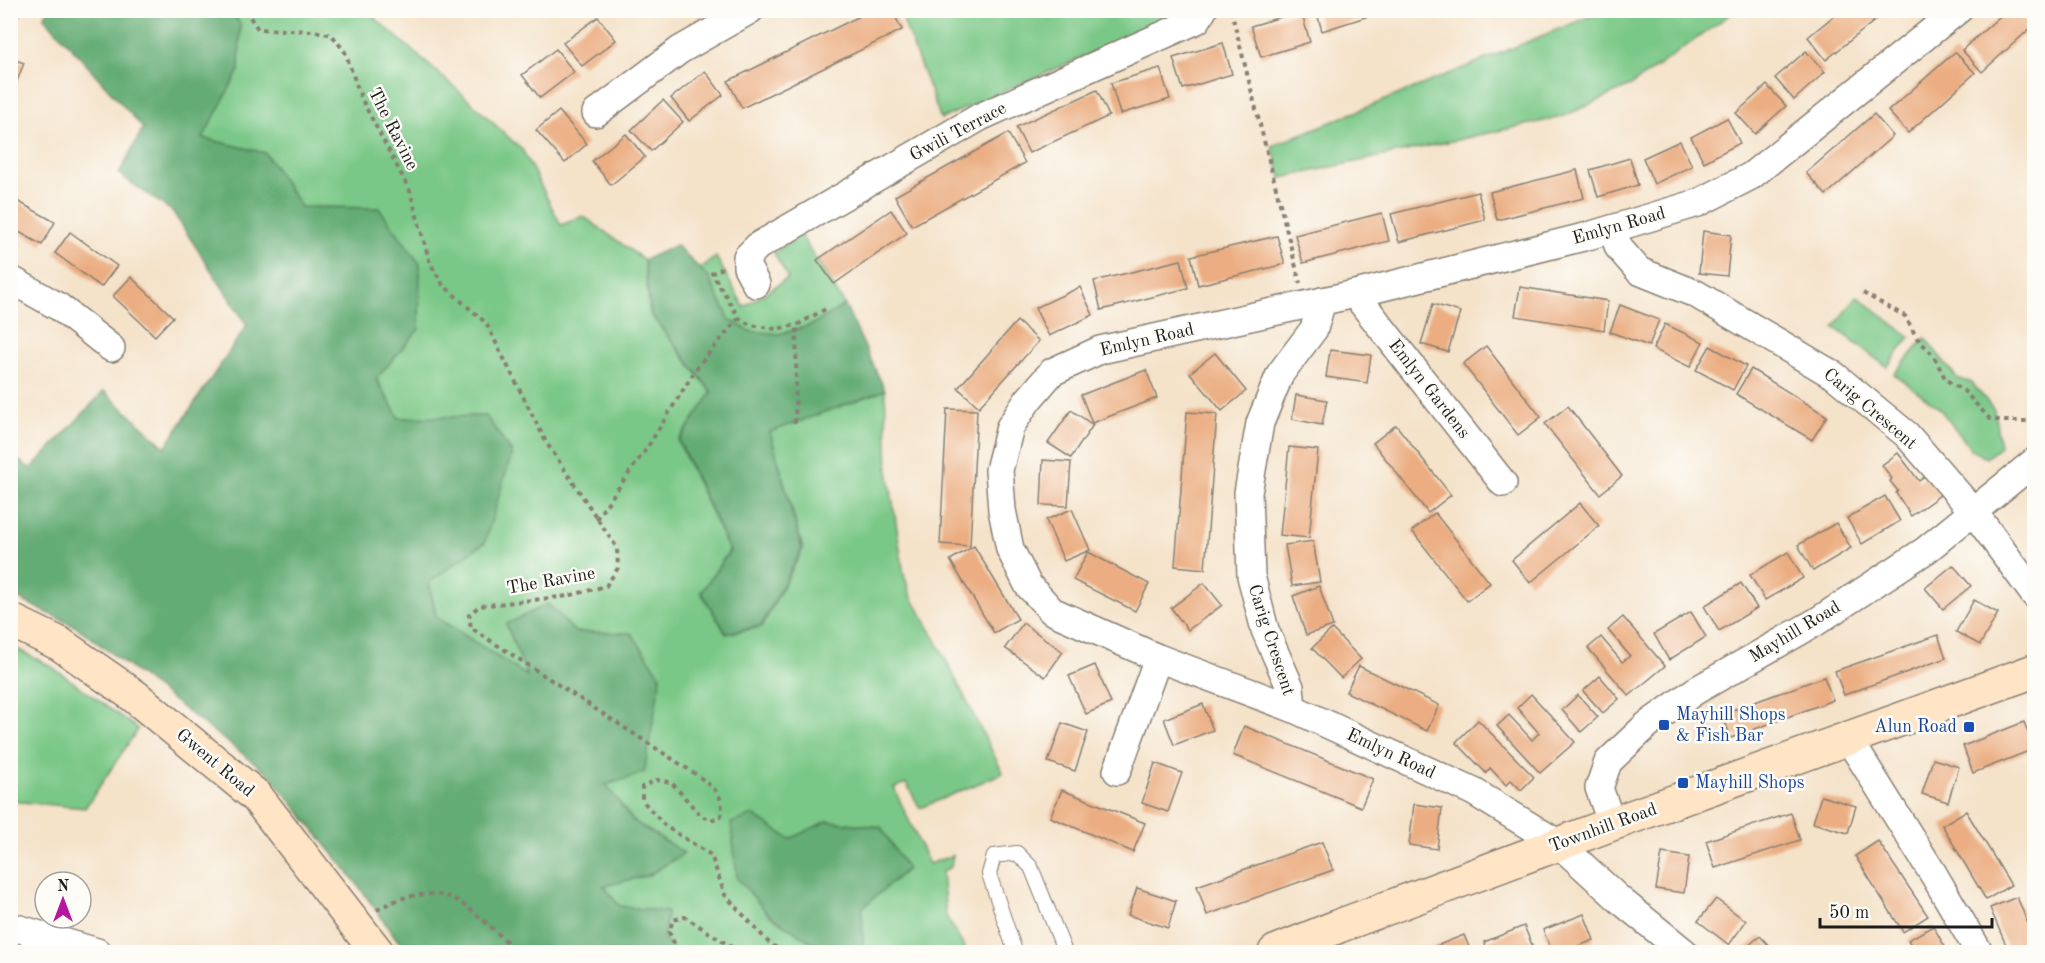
<svg xmlns="http://www.w3.org/2000/svg" width="2045" height="963" viewBox="0 0 2045 963" font-family="'Old Standard TT',serif">
<style>
.green{fill:#7ac887;stroke:#4b7252;stroke-width:1.5}
.forest{fill:#63ac74;stroke:#406448;stroke-width:1.5}
.building{fill:#ebad81}
.lines{fill:none;stroke-linecap:round;stroke-linejoin:round}
.lane-casing{stroke:#887f72;stroke-width:16}
.street-casing{stroke:#887f72;stroke-width:30}
.secondary-casing{stroke:#887f72;stroke-width:36}
.path{stroke:#887f72;stroke-width:4;stroke-dasharray:4.5 4.5;stroke-linecap:butt}
.lane{stroke:#fff;stroke-width:14}
.street{stroke:#fff;stroke-width:27}
.secondary{stroke:#ffe4c6;stroke-width:33}
.transit-dot{fill:#1a4fb4;stroke:#fdfcf7;stroke-width:2}
.labels{text-anchor:middle;dominant-baseline:central;stroke-width:5;stroke-linejoin:round;paint-order:stroke}
.street-label{font-size:18px;fill:#1c1c1c;stroke:#fdfcf7}
.transit-label{font-size:18px;fill:#164399;stroke:#fdfcf7;text-anchor:start}
</style>
<rect width="100%" height="100%" fill="#fdfcf7"/>
<filter id="ink" filterUnits="userSpaceOnUse"><feTurbulence type="fractalNoise" baseFrequency=".0167" numOctaves="2"/><feDisplacementMap in="SourceGraphic" scale="12" xChannelSelector="R" yChannelSelector="G"/><feConvolveMatrix kernelMatrix="1 2 1 2 8 2 1 2 1" color-interpolation-filters="sRGB"/></filter>
<filter id="wash" filterUnits="userSpaceOnUse"><feTurbulence type="fractalNoise" baseFrequency=".008" numOctaves="4" result="noise"/><feDisplacementMap in="SourceGraphic" scale="24" xChannelSelector="R" yChannelSelector="G"/><feGaussianBlur stdDeviation="1.35" result="paint"/><feColorMatrix in="noise" values="0 0 0 0 0 0 0 0 0 0 0 0 0 0 0 0 0 1.4 0 .05"/><feComposite in="paint" operator="in"/></filter>
<g filter="url(#wash)">
<rect width="100%" height="100%" fill="#f4e2c9"/>
<!-- green -->
<g class="green">
<path d="M1128 10 1179 15 941 119 904 23V11Z"/>
<path d="M233 11H367L469 100 523 151 561 225 583 216 644 260 650 314 712 393 678 441 729 551 701 592 726 634 762 627 803 549 770 432 885 390 888 470 904 575 911 596 936 640 1003 773 920 808 906 783 894 788 929 864 953 855 951 867 942 872 946 916 967 952H863L862 908 907 869 880 827 827 821 790 840 753 815 769 915 823 949 822 952H675L664 939 666 912 619 906 603 886 649 875 684 853 633 821 606 785 631 633 575 632 548 604 528 677 436 617 429 582 485 542 486 416 399 418 376 378 419 329 379 208 301 207 265 153 202 138 239 70 240 25Z"/>
<path d="M1603 11H1735L1630 86 1562 117 1281 178 1272 146Z"/>
<path d="M800 234 845 305 812 325 779 334 749 331 730 320 708 277 699 269 716 257 744 307 788 278 774 253Z"/>
<path d="M1857 296 1910 337 1887 367 1834 327Z"/>
<path d="M1925 338 1957 378 1972 383 1994 410 2000 447 1986 458 1971 449 1939 408 1894 374Z"/>
<path d="M11 646 52 667 138 729 85 808 11 801Z"/>
</g>
<!-- forest -->
<g class="forest">
<path d="M48 11H233L240 25 239 70 203 138 265 153 301 207 379 208 420 264 419 329 376 379 399 418 486 416 512 453 485 542 429 582 436 617 527 676 506 624 548 604 575 632 631 633 661 676 644 773 606 785 633 821 684 853 649 875 604 886 619 906 667 912 664 939 675 952H406L358 885 269 774 78 628 11 595V455L31 469 104 391 165 447 247 325 173 212 119 174 143 128 44 17Z"/>
<path d="M676 245 708 277 730 320 749 331 779 334 812 325 845 305 885 390 770 432 802 549 761 626 726 633 701 592 730 551 679 441 712 392 651 314 644 260Z"/>
<path d="M753 815 790 839 827 821 881 827 907 869 862 908 863 952H822L823 949 769 915 737 878 731 823Z"/>
</g>
<g id="blocks">
<!-- building -->
<g class="building">
<path d="M872 10H892L902 30 742 108 728 81Z"/>
<path d="M1316 10H1371L1372 15 1322 31Z"/>
<path d="M1841 10H1888L1826 60 1808 37Z"/>
<path d="M2007 10H2034V25L1982 72 1962 50Z"/>
<path d="M1301 11 1310 42 1261 57 1251 26Z"/>
<path d="M598 17 616 40 582 66 563 43Z"/>
<path d="M1223 43 1232 74 1183 89 1173 58Z"/>
<path d="M556 49 574 72 540 98 522 75Z"/>
<path d="M1806 51 1825 72 1794 100 1775 78Z"/>
<path d="M1955 52 1975 73 1908 133 1888 111Z"/>
<path d="M10 58 24 63 11 97H10Z"/>
<path d="M1160 68 1170 99 1120 114 1111 83Z"/>
<path d="M705 71 723 95 689 121 671 98Z"/>
<path d="M1767 85 1786 106 1755 134 1736 113Z"/>
<path d="M1097 90 1109 116 1029 153 1016 127Z"/>
<path d="M663 100 683 122 651 151 631 130Z"/>
<path d="M559 111 587 144 565 163 536 130Z"/>
<path d="M1874 114 1893 136 1826 195 1806 173Z"/>
<path d="M1727 118 1740 143 1704 162 1691 137Z"/>
<path d="M1008 133 1025 163 912 226 895 196Z"/>
<path d="M626 134 645 157 611 185 592 161Z"/>
<path d="M1680 141 1692 166 1654 184 1643 158Z"/>
<path d="M1630 158 1638 185 1598 197 1590 170Z"/>
<path d="M1577 170 1584 198 1497 220 1490 192Z"/>
<path d="M1478 192 1485 220 1399 242 1391 214Z"/>
<path d="M10 197 55 222 42 245 10 227Z"/>
<path d="M891 210 907 233 834 284 817 260Z"/>
<path d="M1382 213 1389 241 1303 263 1295 235Z"/>
<path d="M1703 231 1731 235 1727 276 1699 273Z"/>
<path d="M70 232 117 266 101 287 55 253Z"/>
<path d="M1277 236 1285 264 1198 285 1191 256Z"/>
<path d="M1181 260 1188 288 1101 310 1094 281Z"/>
<path d="M131 277 173 317 155 336 113 296Z"/>
<path d="M1080 287 1093 315 1049 336 1035 308Z"/>
<path d="M1520 287 1608 301 1604 330 1515 316Z"/>
<path d="M1433 304 1460 312 1448 352 1421 344Z"/>
<path d="M1620 305 1659 320 1649 346 1610 332Z"/>
<path d="M1017 321 1039 341 979 407 958 388Z"/>
<path d="M1665 324 1703 342 1690 367 1653 349Z"/>
<path d="M1486 346 1541 417 1518 435 1463 364Z"/>
<path d="M1710 346 1746 366 1733 390 1696 370Z"/>
<path d="M1330 350 1371 355 1367 383 1326 377Z"/>
<path d="M1215 353 1246 391 1222 411 1190 373Z"/>
<path d="M1751 369 1827 416 1812 440 1736 394Z"/>
<path d="M1146 370 1157 398 1092 423 1081 395Z"/>
<path d="M1296 395 1327 400 1322 425 1292 419Z"/>
<path d="M1568 406 1622 476 1600 494 1545 424Z"/>
<path d="M947 409 977 410 970 546 940 544Z"/>
<path d="M1071 410 1093 425 1071 458 1048 443Z"/>
<path d="M1187 412 1217 414 1205 569 1175 566Z"/>
<path d="M1396 425 1451 495 1428 513 1373 443Z"/>
<path d="M1289 447 1318 450 1309 538 1280 535Z"/>
<path d="M1898 453 1919 481 1926 476 1940 495 1911 516 1896 493 1898 491 1890 481 1892 479 1882 465Z"/>
<path d="M1043 460 1071 462 1068 506 1041 505Z"/>
<path d="M1885 496 1900 521 1862 544 1847 518Z"/>
<path d="M1580 503 1599 526 1530 583 1512 560Z"/>
<path d="M1072 509 1090 550 1064 561 1046 520Z"/>
<path d="M1435 513 1490 583 1467 601 1412 531Z"/>
<path d="M1836 523 1851 548 1813 571 1798 545Z"/>
<path d="M1313 541 1320 582 1292 586 1285 545Z"/>
<path d="M974 546 1018 619 994 633 950 560Z"/>
<path d="M1088 552 1149 584 1135 611 1073 580Z"/>
<path d="M1788 552 1803 578 1765 600 1750 575Z"/>
<path d="M1953 565 1971 586 1943 609 1925 588Z"/>
<path d="M1204 583 1222 605 1188 630 1171 608Z"/>
<path d="M1741 583 1757 608 1719 631 1704 606Z"/>
<path d="M1319 586 1333 626 1306 635 1293 596Z"/>
<path d="M1974 600 1998 613 1980 645 1956 632Z"/>
<path d="M1691 612 1706 637 1669 660 1654 634Z"/>
<path d="M1623 617 1665 666 1629 696 1588 648 1601 637 1622 662 1630 656 1608 630Z"/>
<path d="M1023 623 1063 652 1045 677 1005 648Z"/>
<path d="M1332 629 1361 659 1341 678 1312 648Z"/>
<path d="M1938 635 1946 658 1844 695 1835 671Z"/>
<path d="M1095 665 1111 703 1086 714 1069 676Z"/>
<path d="M1359 666 1439 705 1427 731 1346 692Z"/>
<path d="M1600 676 1619 699 1603 713 1583 691Z"/>
<path d="M1824 677 1833 700 1731 738 1722 714Z"/>
<path d="M1531 694 1575 742 1540 773 1497 726 1509 715 1532 740 1539 733 1517 708Z"/>
<path d="M1578 695 1598 717 1581 732 1562 710Z"/>
<path d="M1203 704 1213 730 1174 745 1164 719Z"/>
<path d="M1478 720 1534 777 1521 790 1511 780 1506 785 1490 768 1486 773 1456 742Z"/>
<path d="M2024 722 2034 749 1973 773 1963 746Z"/>
<path d="M1062 723 1088 732 1075 771 1048 762Z"/>
<path d="M1244 726 1373 779 1361 807 1233 755Z"/>
<path d="M1933 759 1959 767 1948 802 1922 794Z"/>
<path d="M1155 763 1182 773 1168 812 1142 803Z"/>
<path d="M1062 790 1145 823 1133 852 1050 817Z"/>
<path d="M1821 796 1856 806 1848 833 1813 823Z"/>
<path d="M1414 804 1442 808 1437 849 1409 845Z"/>
<path d="M1966 811 2011 885 1986 900 1942 825Z"/>
<path d="M1791 813 1800 840 1715 868 1706 841Z"/>
<path d="M1878 841 1928 916 1903 932 1855 856Z"/>
<path d="M1322 842 1333 870 1207 915 1197 886Z"/>
<path d="M1662 853 1689 857 1684 893 1656 889Z"/>
<path d="M1137 888 1176 901 1168 928 1128 915Z"/>
<path d="M2017 897 2034 938V952H2009L1990 908Z"/>
<path d="M1716 899 1746 921 1729 945 1698 921Z"/>
<path d="M1584 914 1594 940 1563 952H1552L1543 930Z"/>
<path d="M1524 926 1535 952H1488L1484 942Z"/>
<path d="M1933 926 1948 952H1915L1908 940Z"/>
<path d="M1464 935 1471 952H1421Z"/>
<path d="M1760 936 1775 952H1741Z"/>
<path d="M1406 948 1408 952H1394Z"/>
</g>
</g>
</g>
<g filter="url(#ink)">
<use href="#blocks" fill-opacity="0" stroke="#887f72" stroke-width="1.5"/>
<g class="lines">
<defs>
<path id="lane" d="M1014 948 989 874 994 856 1017 853 1031 867 1065 952"/>
<g id="street">
<path d="M596 113 680 50 750 10"/>
<path d="M1612 229 1619 248 1639 271 1696 294 1835 376 1907 435 1973 511 2034 594"/>
<path d="M10 279 59 307 111 348"/>
<path d="M756 284 747 267V257L758 246 980 117 1197 20 1203 10"/>
<path d="M1355 294 1503 483"/>
<path d="M1292 708 1290 687 1265 630 1251 576 1248 493 1260 423 1280 374 1314 329 1322 301"/>
<path d="M1848 738 1934 875 1979 952"/>
<path d="M1117 771 1158 658"/>
<path d="M1612 824 1599 788 1608 762 1647 725 1695 691 1816 622 1926 550 2034 462"/>
<path d="M10 926 97 952"/>
<path d="M1684 952 1620 900 1559 844 1474 792 1292 708 1158 658 1052 611 1028 585 1010 549 1002 510 999 470 1010 427 1028 400 1052 372 1100 350 1355 294 1588 236 1698 203 1751 176 1958 10"/>
</g>
<g id="secondary">
<path d="M10 620 60 644 133 695 256 796 377 952"/>
<path d="M1275 952 1339 926 1612 824 2034 671"/>
</g>
</defs>
<!-- lane casing -->
<use href="#lane" class="lane-casing"/>
<!-- street casing -->
<use href="#street" class="street-casing"/>
<!-- secondary casing -->
<use href="#secondary" class="secondary-casing"/>
<!-- path -->
<g class="path">
<path d="M245 10 258 29 314 31 332 35 345 52 361 98 410 191 430 263 443 285 486 323 546 442 617 548 618 568 606 586 568 596 479 606 469 615 471 628 697 775C713 788 725 794 721 816L711 820 701 816 671 782 656 780 642 787V800L665 826 711 855 725 895 771 945 785 952"/>
<path d="M1231 10 1300 283"/>
<path d="M10 23 21 10"/>
<path d="M723 268 712 273 739 318 750 325 776 329 797 325 829 307"/>
<path d="M1863 293 1905 316 1917 338 1933 355 1946 380 1964 391 1990 419 2005 421H2034"/>
<path d="M795 423 797 325"/>
<path d="M596 519 647 448 698 366 739 318"/>
<path d="M377 910C398 897 425 890 449 897 467 902 503 939 518 952"/>
<path d="M678 952 669 932 673 920 685 917 739 952"/>
</g>
<!-- lane -->
<use href="#lane" class="lane"/>
<!-- street -->
<use href="#street" class="street"/>
<!-- secondary -->
<use href="#secondary" class="secondary"/>
</g>
</g>
<!-- markers -->
<g class="transit-dot">
<rect x="1658" y="719" width="12" height="12" rx="3"/>
<rect x="1963" y="721" width="12" height="12" rx="3"/>
<rect x="1677" y="777" width="12" height="12" rx="3"/>
</g>
<g class="labels">
<!-- street labels -->
<g class="street-label">
<text transform="translate(393 129) rotate(63)">The Ravine</text>
<text transform="translate(958 132) rotate(-28)">Gwili Terrace</text>
<text transform="translate(1619 226) rotate(-16)">Emlyn Road</text>
<text transform="translate(1147 340) rotate(-13)">Emlyn Road</text>
<text transform="translate(1429 389) rotate(52)">Emlyn Gardens</text>
<text transform="translate(1870 409) rotate(40)">Carig Crescent</text>
<text transform="translate(551 581) rotate(-10)">The Ravine</text>
<text transform="translate(1795 632) rotate(-31)">Mayhill Road</text>
<text transform="translate(1271 640) rotate(72)">Carig Crescent</text>
<text transform="translate(1391 754) rotate(25)">Emlyn Road</text>
<text transform="translate(215 763) rotate(40)">Gwent Road</text>
<text transform="translate(1603 828) rotate(-20)">Townhill Road</text>
</g>
<!-- transit labels -->
<g class="transit-label">
<text x="1676" y="715">Mayhill Shops<tspan x="1676" dy="21">&amp; Fish Bar</tspan></text>
<text x="1957" y="727" text-anchor="end">Alun Road</text>
<text x="1695" y="783">Mayhill Shops</text>
</g>
</g>
<!-- margin -->
<rect width="2045" height="963" fill="none" stroke="#fdfcf7" stroke-width="36"/>
<!-- north arrow -->
<g transform="translate(63 900)"><circle r="28" fill="#fdfcf7" stroke="#a3a29f" stroke-width="1.5"/>
<path d="M0-4.5L10 22L0 15L-10 22Z" fill="#b5179e"/>
<text y="-9" font-size="16" font-weight="bold" text-anchor="middle" fill="#1c1c1c">N</text>
</g>
<!-- scale -->
<path d="M1820 918v9h172v-9" fill="none" stroke="#1c1c1c" stroke-width="3"/>
<text x="1829" y="918" font-size="18" fill="#1c1c1c" stroke="#fdfcf7" stroke-width="4.5" paint-order="stroke">50 m</text>
</svg>
